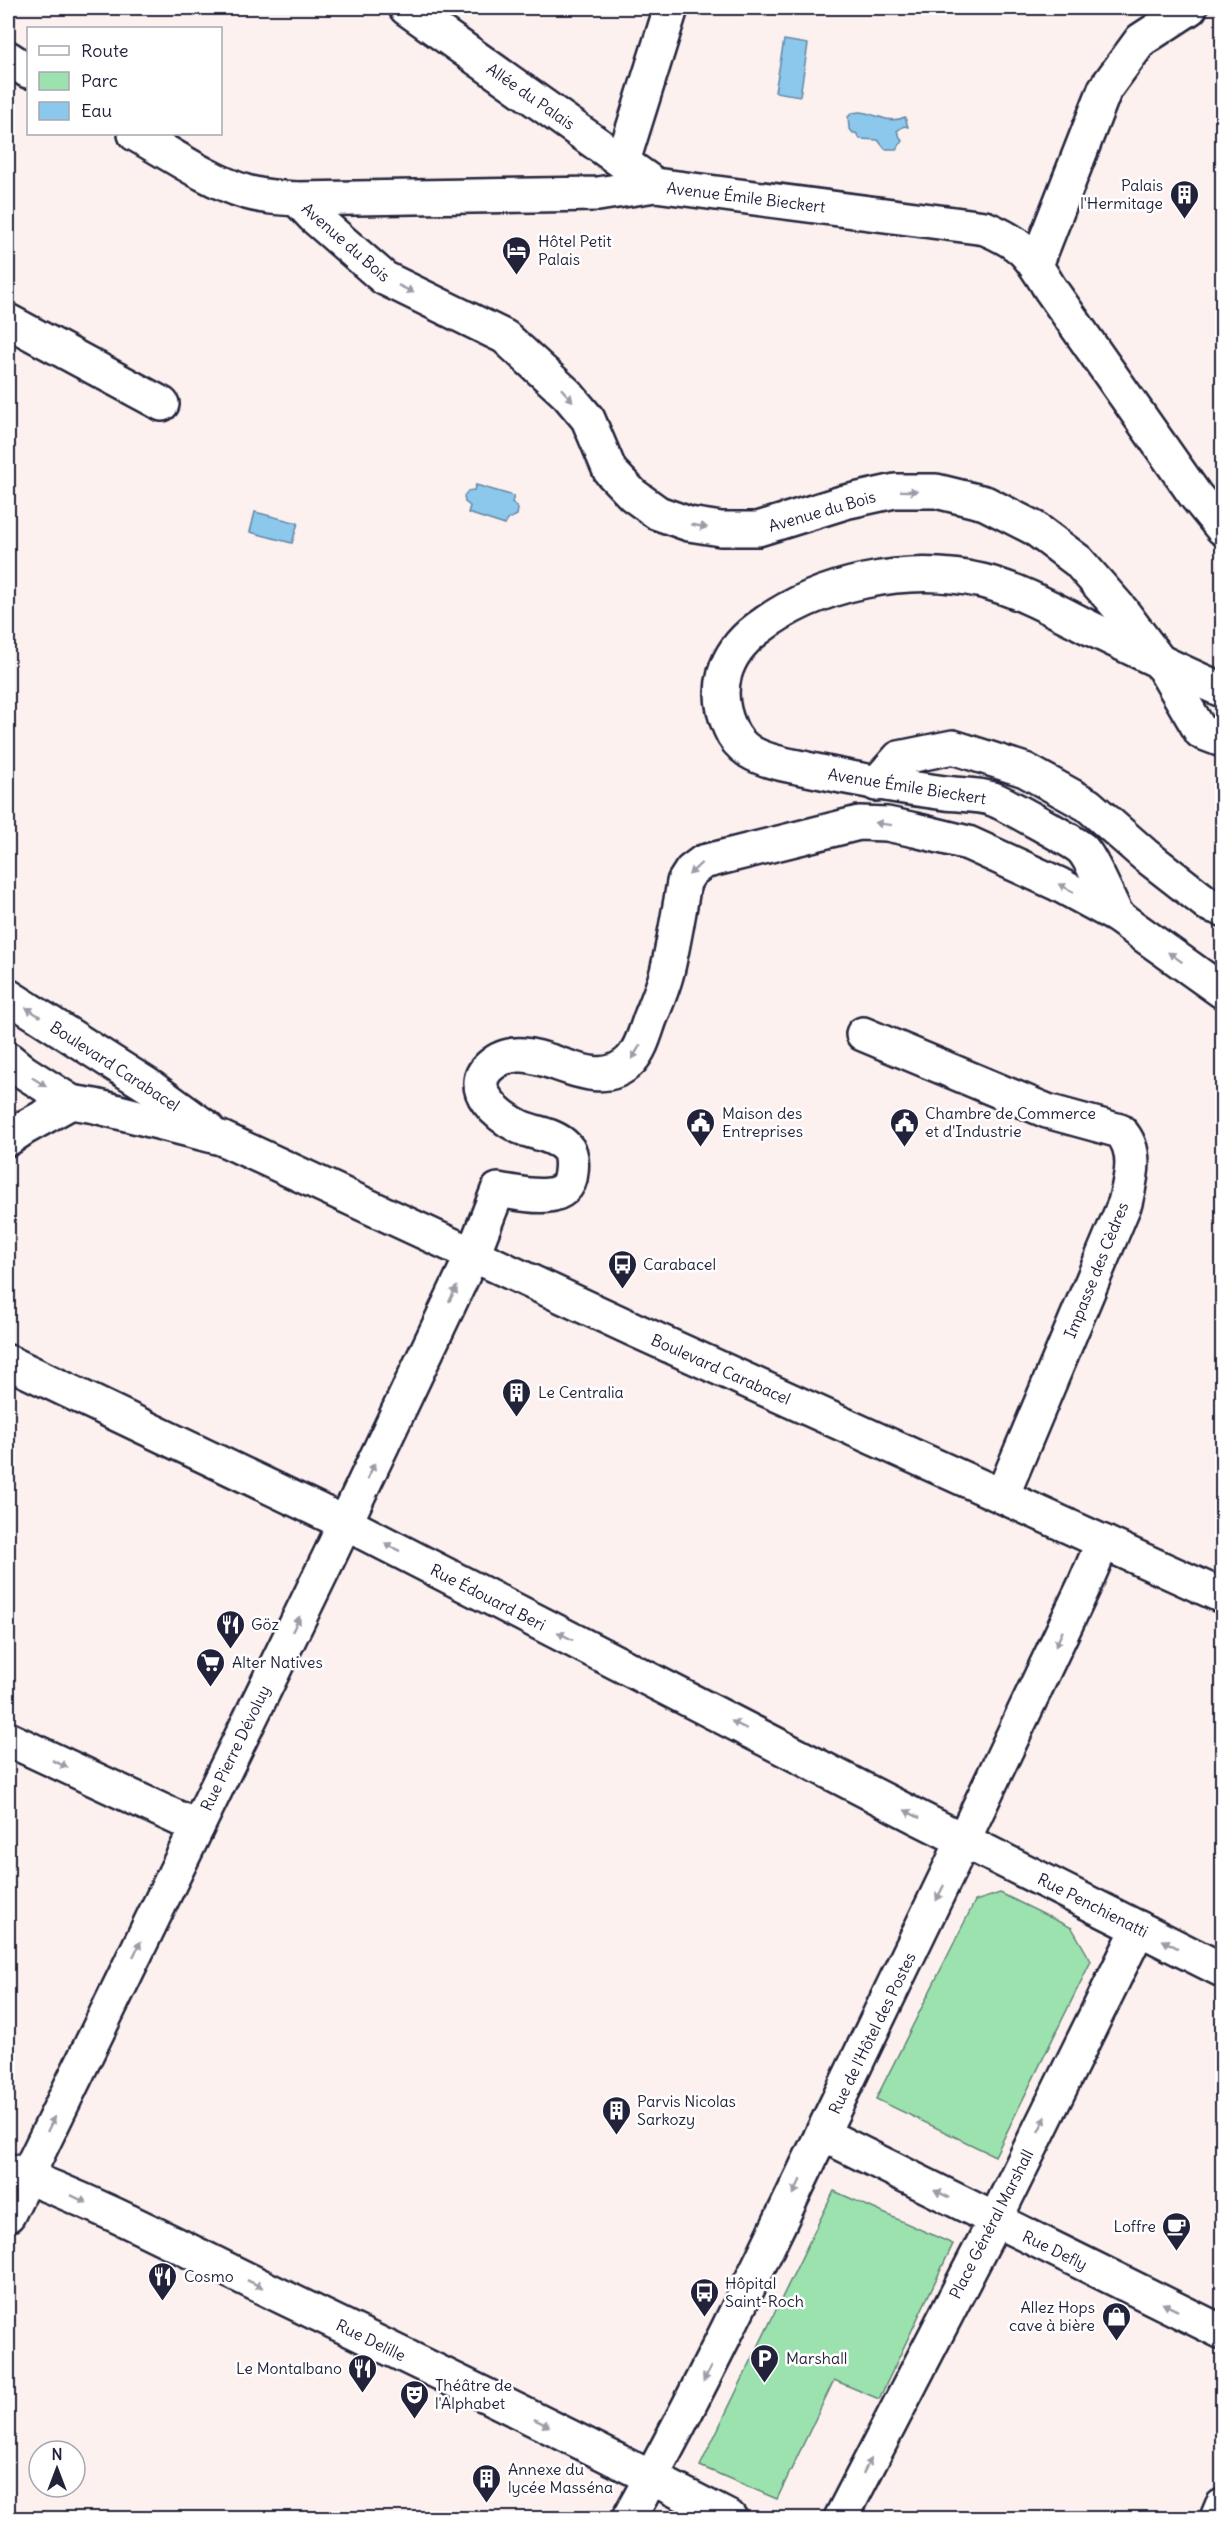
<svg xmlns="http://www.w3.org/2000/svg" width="1230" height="2526" viewBox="0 0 1230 2526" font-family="Delius,sans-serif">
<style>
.green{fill:#9ce2af;stroke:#5f8275;stroke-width:1.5}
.water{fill:#8cc8ec;stroke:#6286a5;stroke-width:1.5}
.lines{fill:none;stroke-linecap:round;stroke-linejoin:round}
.minor-casing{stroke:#22223b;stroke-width:38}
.tertiary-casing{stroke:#22223b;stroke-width:38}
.secondary-casing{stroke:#22223b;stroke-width:38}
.minor{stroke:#fff;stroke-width:33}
.tertiary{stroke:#fff;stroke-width:33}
.secondary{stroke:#fff;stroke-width:33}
.oneway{fill:#9c9ca7}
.labels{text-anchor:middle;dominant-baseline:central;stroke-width:5;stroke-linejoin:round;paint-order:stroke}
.street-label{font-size:16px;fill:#22223b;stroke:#fff}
.poi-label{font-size:16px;fill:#22223b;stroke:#fff;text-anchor:start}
</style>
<rect width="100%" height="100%" fill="#fcf1ee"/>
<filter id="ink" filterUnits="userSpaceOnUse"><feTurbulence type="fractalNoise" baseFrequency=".0167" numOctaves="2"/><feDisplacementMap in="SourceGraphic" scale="12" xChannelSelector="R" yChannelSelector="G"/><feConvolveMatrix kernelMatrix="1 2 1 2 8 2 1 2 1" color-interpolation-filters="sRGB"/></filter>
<g filter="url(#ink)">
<!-- green -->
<g class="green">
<path d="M1000 1893 1072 1928 1091 1961 995 2156 876 2099 975 1901Z"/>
<path d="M834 2191 953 2244 879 2399 834 2380 777 2499 700 2466Z"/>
</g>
<!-- water -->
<g class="water">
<path d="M784 40 808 44 800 96 775 92Z"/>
<path d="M860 112C876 113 888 125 905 117L908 127 904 126 897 131 902 141 897 149H885L878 140 860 139 856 133H853L849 128 848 117 852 113Z"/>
<path d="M476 485 514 496 512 502 518 509 517 515 507 520 505 525 468 513 470 506 465 502 464 496 468 491 474 490Z"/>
<path d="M255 512 298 523 292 543 250 532Z"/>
</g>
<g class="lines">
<defs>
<g id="minor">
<path d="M406 8 655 185"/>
<path d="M8 58 28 71"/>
<path d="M135 134C169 153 209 181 246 192 263 197 280 198 297 199L598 194 655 185 985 228C1021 243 1029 253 1049 287L1195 495 1222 528"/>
<path d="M623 161 671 8"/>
<path d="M297 199 313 216 384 278 505 337 567 394 588 419 610 471 633 495 658 513 689 524 721 529H758L845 502 895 491H936L985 503 1034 528 1078 561 1122 611 1160 662 1201 732 1222 740"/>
<path d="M1036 265 1105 89 1141 40 1190 8"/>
<path d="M8 321 162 404"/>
<path d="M876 784 899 758 953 747 1025 770 1088 805 1145 855 1208 904 1222 909"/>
<path d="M1117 916C1110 902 1091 858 1082 849 1076 843 1002 802 993 799 978 794 960 795 945 793 898 787 853 779 807 769 789 765 766 762 750 752 741 746 734 738 730 728 713 690 724 654 757 629 818 582 908 564 982 581 1019 590 1053 609 1086 626 1131 648 1176 670 1222 690"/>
<path d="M863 1034 1047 1111 1120 1131C1139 1151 1131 1178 1125 1203L1002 1496"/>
<path d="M473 1254 498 1190C519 1193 569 1208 571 1172 572 1164 572 1153 566 1147 554 1134 535 1134 520 1127 500 1117 464 1089 490 1066 532 1028 590 1103 631 1060 641 1049 645 1033 650 1019 656 1004 663 988 667 972 674 943 679 912 684 882L691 871 703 862 859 823 887 824 915 830 968 843 1058 884 1117 916 1222 991"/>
<path d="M8 1362 345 1523 919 1818 1222 1970"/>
<path d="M8 1739 197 1827"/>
<path d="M822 2134 1222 2332"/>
<path d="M8 2170C104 2205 195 2255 287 2299 436 2371 584 2442 730 2518"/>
<path d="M841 2518 986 2238 1139 1928"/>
<path d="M1217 2518 1222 2506"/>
</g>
<path id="tertiary" d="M629 2518C699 2392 761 2262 823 2132 911 1950 998 1769 1084 1586L1103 1542"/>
<g id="secondary">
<path d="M8 996 152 1088 207 1128"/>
<path d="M8 1059 24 1072 71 1102 95 1106 221 1138 635 1330 1222 1596"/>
<path d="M8 1139 24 1128 71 1102"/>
<path d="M8 2215 330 1555 473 1254"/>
</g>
</defs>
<!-- minor casing -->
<use href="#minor" class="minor-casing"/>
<!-- tertiary casing -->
<use href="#tertiary" class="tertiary-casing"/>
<!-- secondary casing -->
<use href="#secondary" class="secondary-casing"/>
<!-- minor -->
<use href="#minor" class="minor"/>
<!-- tertiary -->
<use href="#tertiary" class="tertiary"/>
<!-- secondary -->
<use href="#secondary" class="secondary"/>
</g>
<!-- one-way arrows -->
<defs><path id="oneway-solid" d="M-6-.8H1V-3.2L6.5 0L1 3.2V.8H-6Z" transform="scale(1.5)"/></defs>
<g class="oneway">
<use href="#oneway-solid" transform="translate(406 289) rotate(26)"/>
<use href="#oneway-solid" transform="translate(567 395) rotate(48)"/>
<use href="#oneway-solid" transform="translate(909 491) rotate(1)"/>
<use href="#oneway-solid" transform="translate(699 526) rotate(10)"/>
<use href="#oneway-solid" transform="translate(883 824) rotate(-173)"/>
<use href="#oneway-solid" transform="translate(695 869) rotate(137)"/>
<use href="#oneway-solid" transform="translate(1066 888) rotate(-152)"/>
<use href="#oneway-solid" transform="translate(1175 957) rotate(-145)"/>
<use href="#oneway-solid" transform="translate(33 1012) rotate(-147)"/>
<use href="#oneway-solid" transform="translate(636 1052) rotate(121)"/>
<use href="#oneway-solid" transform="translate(39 1082) rotate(33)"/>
<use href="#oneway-solid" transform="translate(453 1294) rotate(-64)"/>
<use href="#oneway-solid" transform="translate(371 1471) rotate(-65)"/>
<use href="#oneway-solid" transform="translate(392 1547) rotate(-153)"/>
<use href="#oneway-solid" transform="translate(296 1624) rotate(-64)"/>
<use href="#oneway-solid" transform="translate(565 1636) rotate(-153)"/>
<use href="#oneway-solid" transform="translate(1059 1639) rotate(115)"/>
<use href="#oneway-solid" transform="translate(739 1725) rotate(-153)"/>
<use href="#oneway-solid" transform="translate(60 1764) rotate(25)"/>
<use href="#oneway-solid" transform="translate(912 1814) rotate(-153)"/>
<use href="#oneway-solid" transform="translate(940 1893) rotate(116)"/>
<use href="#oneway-solid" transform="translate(1170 1944) rotate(-153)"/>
<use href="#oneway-solid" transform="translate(137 1949) rotate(-64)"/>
<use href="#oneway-solid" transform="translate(51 2124) rotate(-64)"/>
<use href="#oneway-solid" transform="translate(1042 2124) rotate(-64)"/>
<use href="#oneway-solid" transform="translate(797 2187) rotate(115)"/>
<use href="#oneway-solid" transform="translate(942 2194) rotate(-154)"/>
<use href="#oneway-solid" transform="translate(79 2199) rotate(26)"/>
<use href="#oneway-solid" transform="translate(255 2284) rotate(26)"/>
<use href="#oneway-solid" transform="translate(1170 2307) rotate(-154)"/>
<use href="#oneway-solid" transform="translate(707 2374) rotate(117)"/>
<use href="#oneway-solid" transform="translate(542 2423) rotate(26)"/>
<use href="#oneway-solid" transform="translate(867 2466) rotate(-63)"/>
</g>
</g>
<!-- icons -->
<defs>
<symbol id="building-pin" viewBox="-11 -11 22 30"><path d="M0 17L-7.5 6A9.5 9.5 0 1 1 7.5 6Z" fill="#22223b" stroke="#fff"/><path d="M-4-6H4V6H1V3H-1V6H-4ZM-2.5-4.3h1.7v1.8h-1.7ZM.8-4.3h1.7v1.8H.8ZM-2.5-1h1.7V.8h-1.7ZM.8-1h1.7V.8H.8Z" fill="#fff"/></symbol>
<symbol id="hotel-pin" viewBox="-11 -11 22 30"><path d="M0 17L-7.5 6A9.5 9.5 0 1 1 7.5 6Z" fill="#22223b" stroke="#fff"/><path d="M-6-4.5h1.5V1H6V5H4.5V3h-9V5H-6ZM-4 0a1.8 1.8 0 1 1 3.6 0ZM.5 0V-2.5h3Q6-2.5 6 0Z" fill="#fff"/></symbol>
<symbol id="civic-pin" viewBox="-11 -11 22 30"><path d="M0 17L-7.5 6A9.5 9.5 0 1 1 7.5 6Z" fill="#22223b" stroke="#fff"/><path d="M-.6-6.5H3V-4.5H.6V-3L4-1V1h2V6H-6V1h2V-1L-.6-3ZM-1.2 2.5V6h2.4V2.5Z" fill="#fff"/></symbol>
<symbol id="bus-pin" viewBox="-11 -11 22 30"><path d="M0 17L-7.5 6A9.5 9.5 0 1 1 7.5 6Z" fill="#22223b" stroke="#fff"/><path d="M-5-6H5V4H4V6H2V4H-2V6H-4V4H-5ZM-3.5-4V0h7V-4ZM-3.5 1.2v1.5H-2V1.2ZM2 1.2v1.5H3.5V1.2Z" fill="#fff"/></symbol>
<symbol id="restaurant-pin" viewBox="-11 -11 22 30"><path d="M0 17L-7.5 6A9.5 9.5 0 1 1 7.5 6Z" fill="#22223b" stroke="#fff"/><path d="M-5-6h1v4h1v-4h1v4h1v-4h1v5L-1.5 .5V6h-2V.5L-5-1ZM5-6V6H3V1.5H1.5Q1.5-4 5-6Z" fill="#fff"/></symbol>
<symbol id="supermarket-pin" viewBox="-11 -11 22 30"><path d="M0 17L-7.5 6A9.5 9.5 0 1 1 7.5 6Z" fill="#22223b" stroke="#fff"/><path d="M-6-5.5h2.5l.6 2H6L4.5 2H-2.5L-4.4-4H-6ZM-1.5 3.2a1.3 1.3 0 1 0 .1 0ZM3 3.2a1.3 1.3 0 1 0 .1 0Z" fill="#fff"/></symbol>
<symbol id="cafe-pin" viewBox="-11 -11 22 30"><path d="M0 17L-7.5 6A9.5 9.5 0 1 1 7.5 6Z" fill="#22223b" stroke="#fff"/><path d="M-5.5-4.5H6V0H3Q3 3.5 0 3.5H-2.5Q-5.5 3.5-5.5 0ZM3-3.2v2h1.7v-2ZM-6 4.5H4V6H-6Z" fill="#fff"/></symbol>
<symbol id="shop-pin" viewBox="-11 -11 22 30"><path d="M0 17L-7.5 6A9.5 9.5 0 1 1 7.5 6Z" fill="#22223b" stroke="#fff"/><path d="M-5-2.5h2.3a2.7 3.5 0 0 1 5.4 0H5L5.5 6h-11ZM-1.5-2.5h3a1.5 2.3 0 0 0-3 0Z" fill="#fff"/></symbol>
<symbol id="parking-pin" viewBox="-11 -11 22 30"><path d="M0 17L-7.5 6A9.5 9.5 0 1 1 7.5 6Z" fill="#22223b" stroke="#fff"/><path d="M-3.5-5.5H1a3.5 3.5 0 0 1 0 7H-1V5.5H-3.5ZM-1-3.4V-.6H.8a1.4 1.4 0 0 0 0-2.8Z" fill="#fff"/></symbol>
<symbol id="theatre-pin" viewBox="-11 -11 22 30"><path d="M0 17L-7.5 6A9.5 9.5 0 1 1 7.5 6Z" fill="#22223b" stroke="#fff"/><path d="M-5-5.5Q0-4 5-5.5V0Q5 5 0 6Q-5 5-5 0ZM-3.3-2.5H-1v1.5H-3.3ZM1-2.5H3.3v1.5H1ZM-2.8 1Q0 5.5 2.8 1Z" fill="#fff"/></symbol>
</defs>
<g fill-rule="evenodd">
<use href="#building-pin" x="1168" y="178" width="33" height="45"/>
<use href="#hotel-pin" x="500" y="234" width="33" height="45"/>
<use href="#civic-pin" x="684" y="1106" width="33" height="45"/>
<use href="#civic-pin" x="888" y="1106" width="33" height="45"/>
<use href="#bus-pin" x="606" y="1248" width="33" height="45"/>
<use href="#building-pin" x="500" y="1376" width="33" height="45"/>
<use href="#restaurant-pin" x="214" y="1608" width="33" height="45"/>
<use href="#supermarket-pin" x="194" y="1646" width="33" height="45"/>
<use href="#building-pin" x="600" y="2094" width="33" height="45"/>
<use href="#cafe-pin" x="1160" y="2210" width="33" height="45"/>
<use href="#restaurant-pin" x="146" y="2260" width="33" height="45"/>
<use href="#bus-pin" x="688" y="2276" width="33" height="45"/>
<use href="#shop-pin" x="1100" y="2300" width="33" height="45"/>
<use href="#parking-pin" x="748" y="2342" width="33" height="45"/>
<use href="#restaurant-pin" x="346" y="2352" width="33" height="45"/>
<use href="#theatre-pin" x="398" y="2378" width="33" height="45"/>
<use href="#building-pin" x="470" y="2462" width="33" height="45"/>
</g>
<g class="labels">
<!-- street labels -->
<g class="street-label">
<text transform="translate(531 96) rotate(35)">Allée du Palais</text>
<text transform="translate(746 197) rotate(7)">Avenue Émile Bieckert</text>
<text transform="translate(346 242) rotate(41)">Avenue du Bois</text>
<text transform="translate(822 511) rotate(-16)">Avenue du Bois</text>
<text transform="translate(907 786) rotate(9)">Avenue Émile Bieckert</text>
<text transform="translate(115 1066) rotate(33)">Boulevard Carabacel</text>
<text transform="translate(1096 1270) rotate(-68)">Impasse des Cèdres</text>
<text transform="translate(721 1369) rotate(24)">Boulevard Carabacel</text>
<text transform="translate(488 1597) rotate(27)">Rue Édouard Beri</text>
<text transform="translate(235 1748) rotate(-64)">Rue Pierre Dévoluy</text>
<text transform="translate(1093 1905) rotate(27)">Rue Penchienatti</text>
<text transform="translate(872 2033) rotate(-64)">Rue de l'Hôtel des Postes</text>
<text transform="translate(991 2224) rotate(-63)">Place Général Marshall</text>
<text transform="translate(1055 2250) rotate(26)">Rue Defly</text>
<text transform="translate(371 2340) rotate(26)">Rue Delille</text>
</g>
<!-- poi labels -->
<g class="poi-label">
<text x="1163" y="185" text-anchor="end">Palais<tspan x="1163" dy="18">l'Hermitage</tspan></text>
<text x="538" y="241">Hôtel Petit<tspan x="538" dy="18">Palais</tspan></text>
<text x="722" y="1113">Maison des<tspan x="722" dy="18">Entreprises</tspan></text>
<text x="925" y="1113">Chambre de Commerce<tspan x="925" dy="18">et d'Industrie</tspan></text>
<text x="643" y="1264">Carabacel</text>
<text x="538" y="1392">Le Centralia</text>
<text x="251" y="1624">Göz</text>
<text x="232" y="1662">Alter Natives</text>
<text x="637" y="2101">Parvis Nicolas<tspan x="637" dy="18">Sarkozy</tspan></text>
<text x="1156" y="2226" text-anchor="end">Loffre</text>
<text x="184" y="2276">Cosmo</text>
<text x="725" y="2283">Hôpital<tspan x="725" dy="18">Saint-Roch</tspan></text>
<text x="1095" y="2307" text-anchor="end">Allez Hops<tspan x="1095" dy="18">cave à bière</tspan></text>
<text x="786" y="2358">Marshall</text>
<text x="342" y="2368" text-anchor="end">Le Montalbano</text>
<text x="435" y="2385">Théâtre de<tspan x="435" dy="18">l'Alphabet</tspan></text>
<text x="508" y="2469">Annexe du<tspan x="508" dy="18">lycée Masséna</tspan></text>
</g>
</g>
<!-- margin -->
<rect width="1230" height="2526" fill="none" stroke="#fff" stroke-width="30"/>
<rect x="15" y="15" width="1200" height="2496" fill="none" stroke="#22223b" stroke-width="2" filter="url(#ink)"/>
<!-- legend -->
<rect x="27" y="27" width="195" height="108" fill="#ffffff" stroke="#a7a7b1" stroke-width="1.5"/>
<rect x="39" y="46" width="30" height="9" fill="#ffffff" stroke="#a7a7b1" stroke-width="1.5"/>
<text x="81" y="57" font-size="18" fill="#22223b">Route</text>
<rect x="39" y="72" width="30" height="18" fill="#9ce2af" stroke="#a7a7b1" stroke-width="1.5"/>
<text x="81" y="87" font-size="18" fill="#22223b">Parc</text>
<rect x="39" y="102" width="30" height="18" fill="#8cc8ec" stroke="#a7a7b1" stroke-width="1.5"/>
<text x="81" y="117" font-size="18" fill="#22223b">Eau</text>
<!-- north arrow -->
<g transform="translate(57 2469)"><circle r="28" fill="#ffffff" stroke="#a7a7b1" stroke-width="1.5"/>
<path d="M0-4.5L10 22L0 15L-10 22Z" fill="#22223b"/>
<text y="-9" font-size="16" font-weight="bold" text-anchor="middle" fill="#22223b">N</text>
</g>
</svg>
